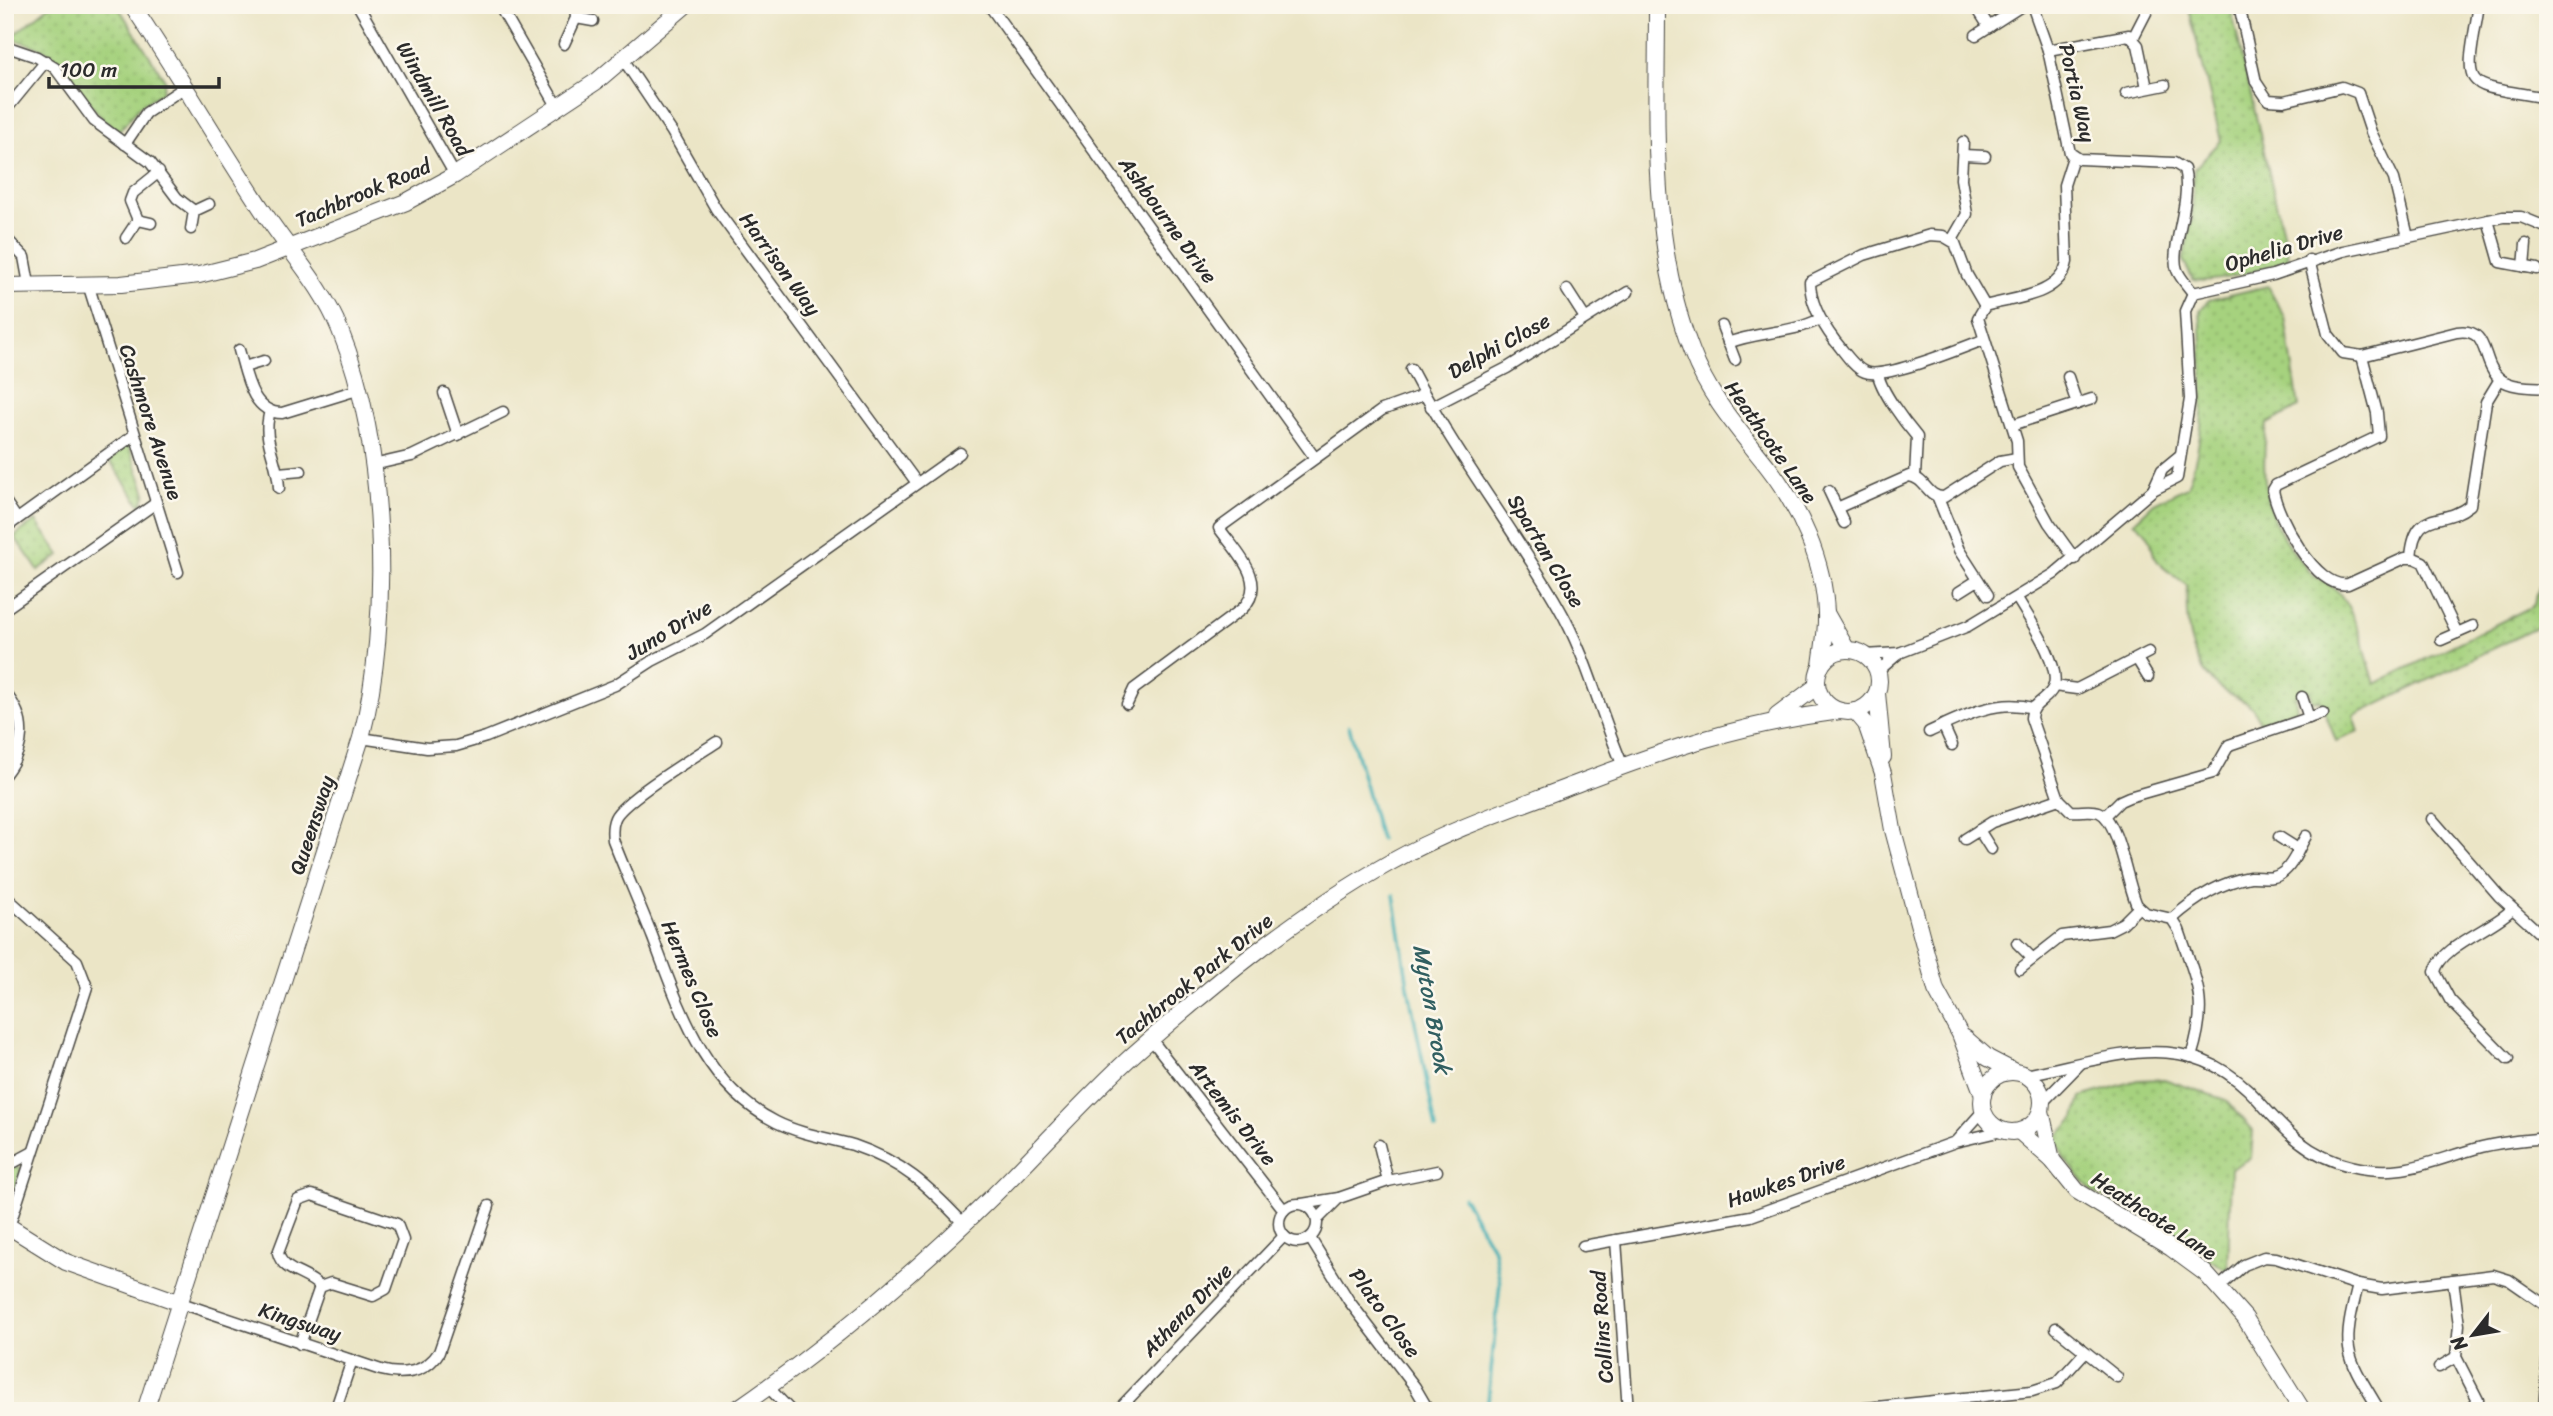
<svg xmlns="http://www.w3.org/2000/svg" width="2553" height="1416" viewBox="0 0 2553 1416" font-family="Sriracha,sans-serif">
<style>
.green{fill:url(#green-dots);stroke:#687e54;stroke-width:2}
.lines{fill:none;stroke-linecap:round;stroke-linejoin:round}
.stream{stroke:#3badb3;stroke-width:3.5}
.street-casing{stroke:#484742;stroke-width:13}
.secondary-casing{stroke:#484742;stroke-width:18}
.street{stroke:#fff;stroke-width:10}
.secondary{stroke:#fff;stroke-width:16}
.labels{text-anchor:middle;dominant-baseline:central;stroke-width:5;stroke-linejoin:round;paint-order:stroke}
.street-label{font-size:21px;fill:#2b2b2b;stroke:#fbf7ec}
.water-label{font-size:23px;font-style:italic;fill:#315f61;stroke:#fbf7ec}
</style>
<defs>
<pattern id="green-dots" width="8" height="8" patternUnits="userSpaceOnUse" patternTransform="scale(1.75)"><rect width="8" height="8" fill="#a6d27e"/><path d="M2 2h.1M6 6h.1" fill="none" stroke="#8fb46d" stroke-width="1.8" stroke-linecap="round"/></pattern>
</defs>
<rect width="100%" height="100%" fill="#fbf7ec"/>
<filter id="ink" filterUnits="userSpaceOnUse"><feTurbulence type="fractalNoise" baseFrequency=".0143" numOctaves="2"/><feDisplacementMap in="SourceGraphic" scale="14" xChannelSelector="R" yChannelSelector="G"/><feConvolveMatrix kernelMatrix="1 2 1 2 8 2 1 2 1" color-interpolation-filters="sRGB"/></filter>
<filter id="wash" filterUnits="userSpaceOnUse"><feTurbulence type="fractalNoise" baseFrequency=".00686" numOctaves="4" result="noise"/><feDisplacementMap in="SourceGraphic" scale="28" xChannelSelector="R" yChannelSelector="G"/><feGaussianBlur stdDeviation="1.57" result="paint"/><feColorMatrix in="noise" values="0 0 0 0 0 0 0 0 0 0 0 0 0 0 0 0 0 1.4 0 .05"/><feComposite in="paint" operator="in"/></filter>
<g filter="url(#wash)">
<rect width="100%" height="100%" fill="#ebe5c6"/>
<!-- green -->
<g class="green">
<path d="M51 5H117L165 80 162 92 140 106 120 130C95 123 76 75 55 57 44 47 24 43 10 38Z"/>
<path d="M2188 5H2230L2289 259C2268 268 2216 284 2193 280L2183 260 2192 220 2194 169 2221 141Z"/>
<path d="M2268 286 2285 317 2299 407 2267 424C2259 488 2265 523 2310 572 2318 581 2333 584 2340 594 2358 618 2366 655 2375 684L2533 606 2540 585 2548 574V628L2544 624 2354 716 2359 732 2336 741 2320 700 2313 701 2310 691 2295 697 2297 709 2260 722C2251 699 2243 703 2225 691 2189 668 2185 624 2187 586 2179 577 2168 573 2160 564 2146 550 2160 540 2134 522L2154 503 2187 487C2209 429 2203 370 2200 310L2209 300Z"/>
<path d="M128 444 146 493 141 506 108 458Z"/>
<path d="M36 521 60 555 38 570 14 536Z"/>
<path d="M2164 1079 2226 1100 2253 1130 2251 1158 2231 1169 2228 1271 2130 1210 2092 1192 2064 1158 2056 1138 2075 1118 2081 1097 2138 1080Z"/>
<path d="M16 1166 21 1169 9 1207 5 1204V1173Z"/>
</g>
<g class="lines">
<!-- stream -->
<g class="stream">
<path d="M1349 726 1380 839"/>
<path d="M1394 895 1408 986 1436 1129"/>
<path d="M1463 1197 1494 1250 1500 1283 1487 1411"/>
</g>
</g>
</g>
<g filter="url(#ink)">
<g class="lines">
<defs>
<g id="street">
<path d="M358 5 455 175"/>
<path d="M499 5 557 106"/>
<path d="M989 5 1315 458"/>
<path d="M2032 5 2048 50 2070 153 2079 159 2174 163 2184 169C2193 201 2169 249 2177 270 2180 278 2188 286 2193 293"/>
<path d="M2239 5 2256 82 2268 100 2284 101 2342 87 2358 93 2371 132 2394 179 2408 237"/>
<path d="M2479 5C2464 94 2460 83 2548 98"/>
<path d="M1977 8 1989 27"/>
<path d="M576 18 593 21"/>
<path d="M1976 35 2023 5"/>
<path d="M2133 38 2150 5"/>
<path d="M564 44 576 18 575 5"/>
<path d="M5 46 37 57 55 68 94 121 150 162 177 198 194 211"/>
<path d="M2048 50 2129 35 2138 45 2147 88"/>
<path d="M623 59 672 132 716 209 917 483"/>
<path d="M2126 93 2165 85"/>
<path d="M5 111 46 61"/>
<path d="M125 144 146 113 185 87"/>
<path d="M1963 155 1985 156"/>
<path d="M2073 157 2064 185 2067 262C2060 297 2011 298 1985 306L1978 318 2017 441 2018 467 2049 523 2075 559"/>
<path d="M2488 220 2500 262 2537 269"/>
<path d="M151 223 138 220 130 201 133 193 159 172"/>
<path d="M191 229 194 211 209 204"/>
<path d="M5 237 24 257 29 284"/>
<path d="M126 238 138 220"/>
<path d="M1952 240 1967 214 1961 179 1963 142"/>
<path d="M2309 260 2328 334 2343 353 2362 356 2457 332C2491 327 2480 363 2500 379 2512 388 2533 387 2548 388"/>
<path d="M2524 267 2526 244"/>
<path d="M88 284 178 572"/>
<path d="M1567 290 1585 318"/>
<path d="M1722 326 1735 360"/>
<path d="M1983 340C1962 348 1884 380 1865 372 1853 367 1843 350 1835 341 1823 325 1810 303 1810 282L1864 255 1930 235 1943 236 1955 243 1967 275 1985 306"/>
<path d="M1728 343C1759 331 1791 334 1820 319"/>
<path d="M239 350C246 373 251 413 282 413L357 390"/>
<path d="M2362 356 2377 413 2379 436 2276 485 2273 490C2277 516 2316 590 2348 584L2405 558H2414L2423 562 2457 633"/>
<path d="M244 367 264 361"/>
<path d="M1411 369C1454 452 1512 526 1558 606 1587 656 1600 713 1623 766"/>
<path d="M1878 374C1881 391 1905 423 1917 437L1915 477"/>
<path d="M2068 377 2077 404"/>
<path d="M444 393 458 435"/>
<path d="M1431 407 1507 368 1628 292"/>
<path d="M270 411C261 441 278 458 279 488"/>
<path d="M2012 425 2092 399"/>
<path d="M373 465 412 456 503 412"/>
<path d="M278 473 301 471"/>
<path d="M2153 490 2162 470 2179 456"/>
<path d="M1829 491 1844 523"/>
<path d="M1938 498 1959 550 1988 595"/>
<path d="M5 501 17 519"/>
<path d="M1837 508 1909 476C1926 478 1927 498 1944 497L2000 461 2017 458"/>
<path d="M5 528 134 435"/>
<path d="M2411 557C2415 506 2442 528 2470 505L2486 402 2500 379"/>
<path d="M1959 592 1978 580"/>
<path d="M2017 598C2028 617 2063 667 2053 688 2047 701 2032 702 2031 718L2059 799 2071 811C2080 812 2091 809 2099 812 2119 820 2127 885 2137 905L2146 913 2172 919 2179 930C2197 984 2209 1001 2191 1057"/>
<path d="M5 609 156 503"/>
<path d="M2441 640 2473 626"/>
<path d="M1865 655 1899 653 1968 626 2054 574 2153 490 2177 478 2190 399 2185 311 2193 293 2273 275 2343 251 2503 217H2521L2548 228"/>
<path d="M2137 659 2148 677"/>
<path d="M1877 672 1899 653"/>
<path d="M2054 686 2077 689 2149 652"/>
<path d="M5 693C28 719 25 748 5 774"/>
<path d="M2302 697 2309 718"/>
<path d="M1127 704 1134 689 1242 609C1270 582 1235 551 1219 528L1382 410 1424 395"/>
<path d="M1943 725 1952 745"/>
<path d="M1929 732C1961 717 1997 698 2033 708"/>
<path d="M361 738 427 748 456 746 486 737 615 685 652 661 705 634 960 453"/>
<path d="M717 742C697 755 623 800 615 818 612 825 612 833 613 840 626 873 640 905 653 938 680 1009 704 1086 776 1122 800 1134 828 1138 853 1145 903 1162 928 1186 963 1223"/>
<path d="M2105 816 2120 801 2129 797 2213 773 2229 745 2323 713"/>
<path d="M2432 819 2499 896 2548 941"/>
<path d="M1979 830 1991 849"/>
<path d="M2279 837 2298 849"/>
<path d="M1965 839 1992 822 2059 799"/>
<path d="M5 896 77 961 87 987 9 1227"/>
<path d="M2172 919C2193 900 2221 882 2250 877 2261 876 2272 881 2282 873 2293 866 2299 847 2306 836"/>
<path d="M2017 943 2032 958"/>
<path d="M2020 969 2062 936 2109 930 2123 923 2139 907"/>
<path d="M1151 1039 1284 1210"/>
<path d="M2508 1059 2450 1000 2435 972C2440 946 2495 928 2512 909"/>
<path d="M2025 1075C2110 1059 2188 1022 2258 1100 2284 1130 2309 1157 2351 1166 2400 1178 2429 1162 2474 1149 2499 1142 2523 1140 2548 1138"/>
<path d="M2043 1102 2080 1064"/>
<path d="M1957 1140 1983 1111"/>
<path d="M1379 1145 1388 1181"/>
<path d="M5 1167 33 1152"/>
<circle cx="1298" cy="1223" r="19"/>
<path d="M1302 1204 1339 1198 1388 1181 1437 1171"/>
<path d="M1317 1220 1339 1198"/>
<path d="M1310 1238 1349 1301 1415 1387 1429 1411"/>
<path d="M1616 1240 1628 1411"/>
<path d="M1583 1246 1751 1216 1955 1142 2002 1131"/>
<path d="M2453 1280 2459 1325 2456 1357 2478 1400 2468 1411"/>
<path d="M2358 1285C2341 1352 2345 1353 2380 1411"/>
<path d="M2219 1287 2244 1265 2264 1257 2276 1258 2358 1285 2382 1289 2493 1275 2509 1280 2548 1307"/>
<path d="M178 1302 381 1370C403 1376 426 1373 439 1352L489 1206"/>
<path d="M2056 1328 2117 1377"/>
<path d="M300 1344 320 1287 331 1283 373 1296 386 1289 403 1240 397 1224 312 1195 298 1200 278 1253C283 1273 307 1272 320 1287"/>
<path d="M2439 1367 2456 1357"/>
<path d="M768 1387 791 1411"/>
<path d="M335 1411 352 1360"/>
<path d="M1117 1411 1284 1236"/>
<path d="M1838 1411 2032 1391 2057 1383 2085 1352"/>
<path d="M2544 1411 2548 1350"/>
</g>
<g id="secondary">
<path d="M132 5C178 73 218 143 263 211 289 251 322 285 340 330 386 443 392 621 361 738L145 1411"/>
<path d="M1657 5C1657 121 1649 242 1692 352 1709 397 1738 429 1768 467 1799 507 1824 560 1826 613 1827 630 1823 648 1821 666"/>
<path d="M5 286 121 284 199 275 255 261 406 202 455 175 597 81 686 5"/>
<path d="M1826 613 1847 650"/>
<circle cx="1848" cy="681" r="31"/>
<path d="M1877 693 1883 757"/>
<path d="M1855 711 1866 724 1883 773 1893 830 1936 990 1960 1034 1983 1095"/>
<path d="M1777 716 1817 686"/>
<path d="M1965 1038 1988 1058 2015 1072"/>
<circle cx="2012" cy="1102" r="30"/>
<path d="M2041 1111 2052 1160"/>
<path d="M2020 1132 2052 1160 2077 1191 2171 1248 2205 1273 2245 1318 2303 1411"/>
<path d="M5 1224 66 1262 178 1302"/>
<path d="M734 1411C826 1348 913 1274 992 1197 1040 1150 1084 1099 1134 1054 1213 984 1298 914 1391 862 1450 829 1514 808 1576 784 1666 749 1745 723 1840 711"/>
</g>
</defs>
<!-- street casing -->
<use href="#street" class="street-casing"/>
<!-- secondary casing -->
<use href="#secondary" class="secondary-casing"/>
<!-- street -->
<use href="#street" class="street"/>
<!-- secondary -->
<use href="#secondary" class="secondary"/>
</g>
</g>
<g class="labels">
<!-- street labels -->
<g class="street-label">
<text transform="translate(2077 93) rotate(77)">Portia Way</text>
<text transform="translate(434 99) rotate(60)">Windmill Road</text>
<text transform="translate(363 193) rotate(-23)">Tachbrook Road</text>
<text transform="translate(1168 220) rotate(54)">Ashbourne Drive</text>
<text transform="translate(2284 248) rotate(-16)">Ophelia Drive</text>
<text transform="translate(780 264) rotate(54)">Harrison Way</text>
<text transform="translate(1499 346) rotate(-29)">Delphi Close</text>
<text transform="translate(151 422) rotate(72)">Cashmore Avenue</text>
<text transform="translate(1771 442) rotate(55)">Heathcote Lane</text>
<text transform="translate(1546 551) rotate(59)">Spartan Close</text>
<text transform="translate(669 630) rotate(-31)">Juno Drive</text>
<text transform="translate(312 825) rotate(-72)">Queensway</text>
<text transform="translate(692 979) rotate(67)">Hermes Close</text>
<text transform="translate(1194 979) rotate(-39)">Tachbrook Park Drive</text>
<text transform="translate(1233 1113) rotate(52)">Artemis Drive</text>
<text transform="translate(1786 1181) rotate(-19)">Hawkes Drive</text>
<text transform="translate(2154 1216) rotate(33)">Heathcote Lane</text>
<text transform="translate(1187 1310) rotate(-46)">Athena Drive</text>
<text transform="translate(1385 1313) rotate(54)">Plato Close</text>
<text transform="translate(300 1322) rotate(18)">Kingsway</text>
<text transform="translate(1602 1327) rotate(-94)">Collins Road</text>
</g>
<!-- water labels -->
<g class="water-label">
<text transform="translate(1432 1009) rotate(80)">Myton Brook</text>
</g>
</g>
<!-- margin -->
<rect width="2553" height="1416" fill="none" stroke="#fbf7ec" stroke-width="28"/>
<!-- north arrow -->
<g transform="translate(2473 1335) rotate(239)" stroke="#fbf7ec" stroke-width="5" paint-order="stroke">
<path d="M0-5L12 26L0 18L-12 26Z" fill="#2b2b2b"/>
<text y="-10" font-size="19" font-weight="bold" text-anchor="middle" fill="#2b2b2b">N</text>
</g>
<!-- scale -->
<path d="M49 77v10h170v-10" fill="none" stroke="#2b2b2b" stroke-width="3.5"/>
<text x="60" y="77" font-size="21" fill="#2b2b2b" stroke="#fbf7ec" stroke-width="5" paint-order="stroke">100 m</text>
</svg>
